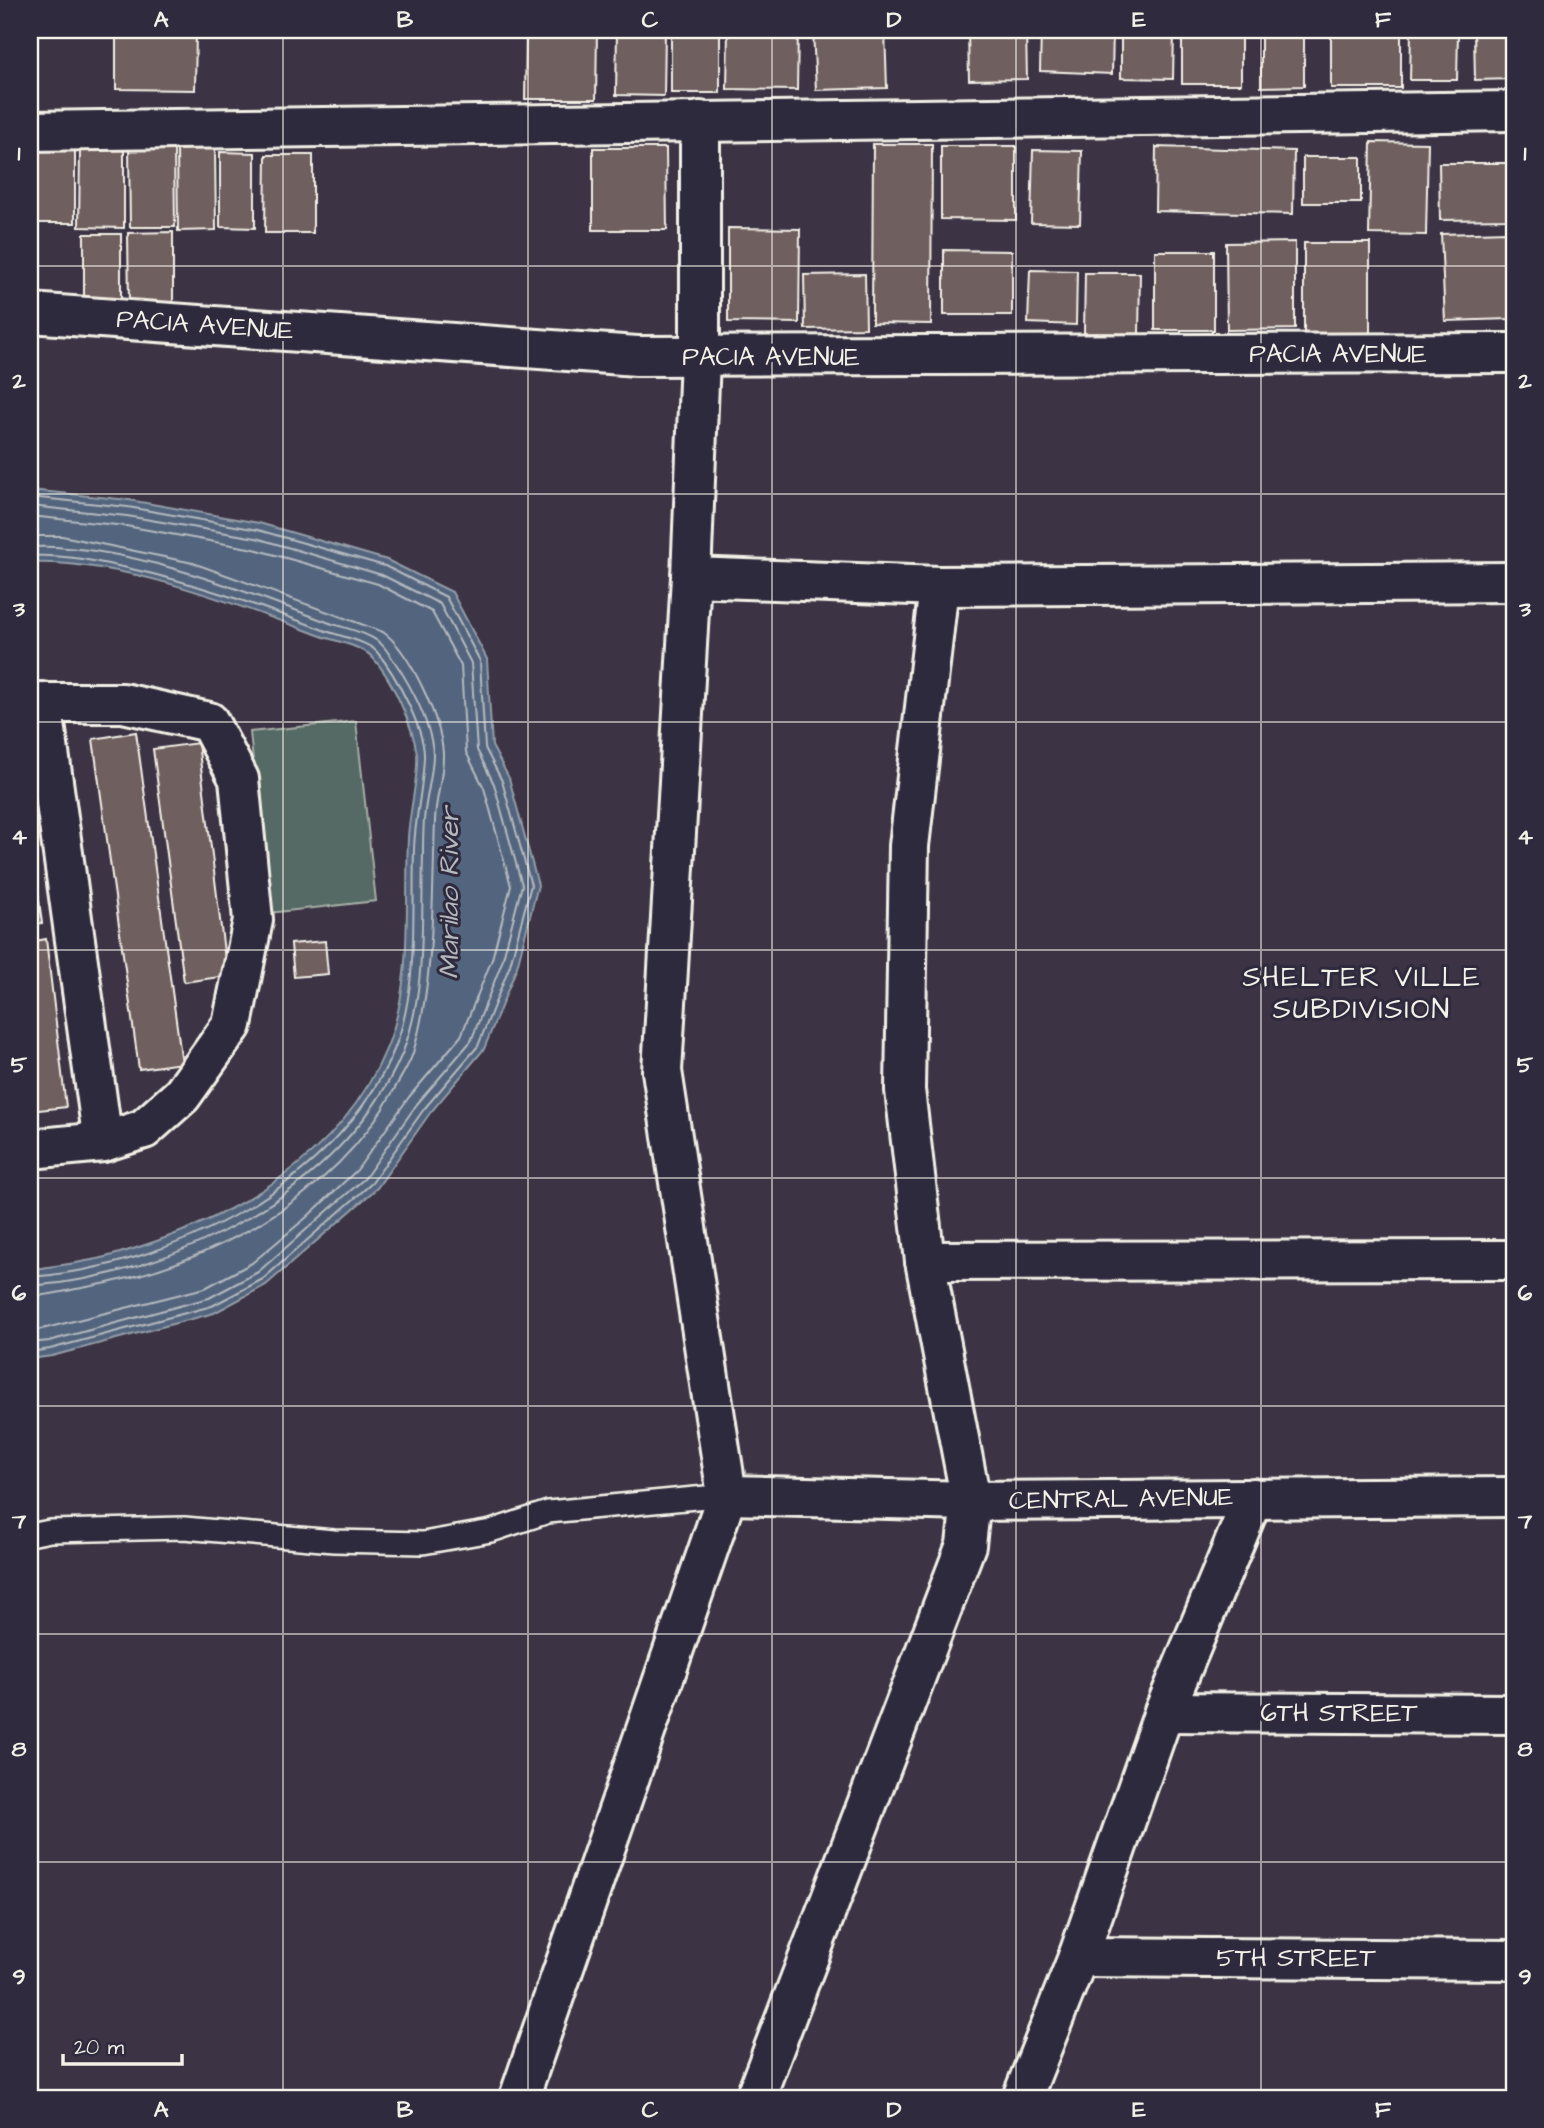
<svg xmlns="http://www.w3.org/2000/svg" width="1544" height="2128" viewBox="0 0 1544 2128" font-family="'Architects Daughter',sans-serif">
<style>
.green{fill:#576b65;stroke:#a6aea6;stroke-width:2}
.water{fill:#53657e;stroke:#939da8;stroke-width:2}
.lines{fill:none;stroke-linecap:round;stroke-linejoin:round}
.shore{stroke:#b4b9be;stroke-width:2}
.building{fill:#705e5e;stroke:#f4f1e8;stroke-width:2}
.service-casing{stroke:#f4f1e8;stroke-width:26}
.minor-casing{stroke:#f4f1e8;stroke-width:44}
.tertiary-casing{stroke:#f4f1e8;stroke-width:44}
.service{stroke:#2f2a3d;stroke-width:21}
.minor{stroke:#2f2a3d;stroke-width:38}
.tertiary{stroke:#2f2a3d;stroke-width:38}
.grid{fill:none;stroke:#f4f1e8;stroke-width:2;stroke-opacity:0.55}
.labels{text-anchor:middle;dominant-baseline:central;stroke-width:6;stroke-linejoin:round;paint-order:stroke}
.street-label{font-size:26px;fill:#f4f1e8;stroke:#2f2a3d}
.water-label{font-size:28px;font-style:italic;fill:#b4b9be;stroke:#2f2a3d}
.neighbourhood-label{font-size:28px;letter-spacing:2px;fill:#f4f1e8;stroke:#2f2a3d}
.neatline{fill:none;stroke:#f4f1e8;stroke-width:2.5}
.grid-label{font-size:23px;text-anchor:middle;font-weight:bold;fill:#f4f1e8}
</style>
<rect width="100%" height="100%" fill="#3c3444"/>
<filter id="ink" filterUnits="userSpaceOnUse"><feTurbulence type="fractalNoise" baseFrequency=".0143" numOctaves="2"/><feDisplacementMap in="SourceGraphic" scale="14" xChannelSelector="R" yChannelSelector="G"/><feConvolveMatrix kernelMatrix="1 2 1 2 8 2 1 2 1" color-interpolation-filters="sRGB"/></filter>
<g filter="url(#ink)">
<!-- green -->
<path class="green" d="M356 721 376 901 269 913 250 732Z"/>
<!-- water -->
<path class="water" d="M30 490 129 500 259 523 387 560 452 592 487 659 492 746 509 778 538 885 517 967 484 1049 430 1113 377 1188 266 1285 214 1313 52 1356 30 1359V1270C57 1265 86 1263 113 1255 225 1223 341 1161 387 1047 413 984 405 905 408 838 409 813 419 775 417 754 413 726 391 676 371 656 361 646 335 641 321 636 233 603 124 560 30 563Z"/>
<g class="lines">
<!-- shore -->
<g class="shore">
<path d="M30 497 128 507 258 530 385 566 446 597 480 661 485 748 502 781 531 885 510 965 478 1046 424 1109 372 1183 263 1279 212 1306 50 1349 30 1352"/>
<path d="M30 506 127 516 256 538 382 575 440 604 471 663 477 750 494 784 522 885 502 962 471 1041 417 1104 365 1178 258 1272 209 1298 49 1341 30 1343"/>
<path d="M30 516 126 526 254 549 378 584 432 612 461 666 466 752 484 788 511 886 492 959 461 1036 409 1097 357 1170 307 1217 252 1263 205 1288 30 1332"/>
<path d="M30 536H62L193 563 383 632C410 651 441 720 443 753 444 776 435 799 435 821 432 899 435 978 413 1053 409 1066 400 1078 394 1090 332 1202 204 1267 82 1288 65 1291 47 1296 30 1296"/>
<path d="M30 547C123 543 240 589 327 622 343 628 373 633 384 647 405 674 431 720 433 754 433 773 427 793 425 811 423 825 423 840 423 855 421 919 427 993 402 1054 343 1192 174 1276 30 1286"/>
<path d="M30 556C63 554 94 561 127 568 196 583 260 606 326 631 340 636 367 641 377 652 395 673 425 730 424 757 423 788 415 818 414 849 412 914 419 989 394 1050 337 1186 170 1267 30 1277"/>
</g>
</g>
<!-- building -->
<g class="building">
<path d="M116 30H196L195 90 116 89Z"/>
<path d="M526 30H597L596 99H525Z"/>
<path d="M617 30H665L664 96 616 95Z"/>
<rect x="671" y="30" width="49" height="63"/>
<path d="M728 30H798L797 90 727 89Z"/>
<path d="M813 30H885L887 88 816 90Z"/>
<path d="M968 30H1026L1027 79 969 80Z"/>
<path d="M1041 30H1113L1112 74 1040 71Z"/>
<path d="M1121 30H1174L1173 79 1121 78Z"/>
<rect x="1182" y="30" width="59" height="54"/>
<path d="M1261 30H1304V86L1261 87Z"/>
<rect x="1331" y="30" width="70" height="58"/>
<path d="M1411 30H1458L1457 80H1410Z"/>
<path d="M1474 30H1514V79L1475 80Z"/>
<path d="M1371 142 1428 143 1426 235 1369 234Z"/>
<path d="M873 144H932L931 324 872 323Z"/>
<path d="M941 146H1016V220L941 219Z"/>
<path d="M129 147H174L175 227H130Z"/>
<path d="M1156 147 1294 151 1293 214 1155 211Z"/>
<path d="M593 148H666L667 230H593Z"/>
<rect x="30" y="149" width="45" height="74"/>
<path d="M80 149H124V228L79 227Z"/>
<path d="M177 149H215L216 230 178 231Z"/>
<path d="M1033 150 1082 151 1080 224 1031 223Z"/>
<path d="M220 152 255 153V228L220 227Z"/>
<path d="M266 155H313V233H265Z"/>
<rect x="1303" y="157" width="58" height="46"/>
<path d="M1439 163H1509L1511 219 1440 220Z"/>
<path d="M728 228 800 229 799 323 728 322Z"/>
<path d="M173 232V303L129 304 128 233Z"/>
<path d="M1507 232 1510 319 1445 321 1441 234Z"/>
<path d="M84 234H121V305L84 306Z"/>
<path d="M1295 242V329L1227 330 1226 243Z"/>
<rect x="1304" y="243" width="66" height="90"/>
<path d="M944 250 1012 251V315H944Z"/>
<rect x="1155" y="251" width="59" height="79"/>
<path d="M1030 270 1077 271 1076 325 1028 323Z"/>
<path d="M1085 273H1140L1139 334 1084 333Z"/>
<path d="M865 274 866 328 805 329 804 275Z"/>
<path d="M136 732 182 1063 139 1069 93 739Z"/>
<path d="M198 743 227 976 184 982 153 749Z"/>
<path d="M30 831 42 923 30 924Z"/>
<path d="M46 939 66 1107 30 1111V942Z"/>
<path d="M325 941 328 974 294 977 291 944Z"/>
</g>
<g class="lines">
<defs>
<path id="service" d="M30 1535 50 1531 184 1528 334 1541 423 1543 491 1531 548 1512 727 1495"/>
<g id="minor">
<path d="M30 313 637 356 1514 353"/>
<path d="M691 577 939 586 1514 582"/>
<path d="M42 702 103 1142"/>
<path d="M30 703H123L209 722 239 779 253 920 232 1025 182 1095 144 1129 103 1142 30 1149"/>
<path d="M925 1261 1514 1260"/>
<path d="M727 1495 971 1501 1514 1497"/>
<path d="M1164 1712 1514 1714"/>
<path d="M1078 1957 1514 1960"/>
<path d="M519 2098 727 1495 662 1071 691 577 700 358V121"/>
<path d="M755 2098 966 1545 971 1501 925 1261 905 1090 909 846 939 586"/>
<path d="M1022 2098 1078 1957 1164 1712 1253 1498"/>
</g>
<path id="tertiary" d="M30 131 1514 111"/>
</defs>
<!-- service casing -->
<use href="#service" class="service-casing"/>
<!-- minor casing -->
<use href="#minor" class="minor-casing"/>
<!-- tertiary casing -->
<use href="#tertiary" class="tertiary-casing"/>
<!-- service -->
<use href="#service" class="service"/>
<!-- minor -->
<use href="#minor" class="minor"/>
<!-- tertiary -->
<use href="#tertiary" class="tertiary"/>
</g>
</g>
<!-- grid -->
<path class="grid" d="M283 30V2098M528 30V2098M772 30V2098M1016 30V2098M1261 30V2098M30 266H1514M30 494H1514M30 722H1514M30 950H1514M30 1178H1514M30 1406H1514M30 1634H1514M30 1862H1514"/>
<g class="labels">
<!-- street labels -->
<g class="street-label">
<text transform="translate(205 325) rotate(4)">PACIA AVENUE</text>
<text x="1338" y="354">PACIA AVENUE</text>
<text x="771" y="357">PACIA AVENUE</text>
<text transform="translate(1121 1499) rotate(-1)">CENTRAL AVENUE</text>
<text x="1339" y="1713">6TH STREET</text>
<text x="1296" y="1958">5TH STREET</text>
</g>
<!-- water labels -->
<g class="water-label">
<text transform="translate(449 893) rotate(-90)">Marilao River</text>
</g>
<!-- neighbourhood labels -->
<g class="neighbourhood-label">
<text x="1362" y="977">SHELTER VILLE<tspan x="1362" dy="32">SUBDIVISION</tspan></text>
</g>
</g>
<!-- margin -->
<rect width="1544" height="2128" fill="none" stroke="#2f2a3d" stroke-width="77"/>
<!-- scale -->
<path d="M63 2054v10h119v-10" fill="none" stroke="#f4f1e8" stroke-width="3.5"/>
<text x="74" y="2054" font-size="21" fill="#f4f1e8" stroke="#2f2a3d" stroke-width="5" paint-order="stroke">20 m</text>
<rect x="38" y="38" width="1468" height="2052" class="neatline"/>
<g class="grid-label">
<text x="161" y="27">A</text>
<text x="405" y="27">B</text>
<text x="650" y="27">C</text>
<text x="894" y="27">D</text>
<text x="1139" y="27">E</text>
<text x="1383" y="27">F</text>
<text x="19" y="160">1</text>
<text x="1525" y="160">1</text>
<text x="19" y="388">2</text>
<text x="1525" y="388">2</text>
<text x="19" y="616">3</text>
<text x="1525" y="616">3</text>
<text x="19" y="844">4</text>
<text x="1525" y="844">4</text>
<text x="19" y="1072">5</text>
<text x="1525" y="1072">5</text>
<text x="19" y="1300">6</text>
<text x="1525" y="1300">6</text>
<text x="19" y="1528">7</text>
<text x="1525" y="1528">7</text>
<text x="19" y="1756">8</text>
<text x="1525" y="1756">8</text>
<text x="19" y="1984">9</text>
<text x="1525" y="1984">9</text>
<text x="161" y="2117">A</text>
<text x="405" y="2117">B</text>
<text x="650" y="2117">C</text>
<text x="894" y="2117">D</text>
<text x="1139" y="2117">E</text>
<text x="1383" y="2117">F</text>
</g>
</svg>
